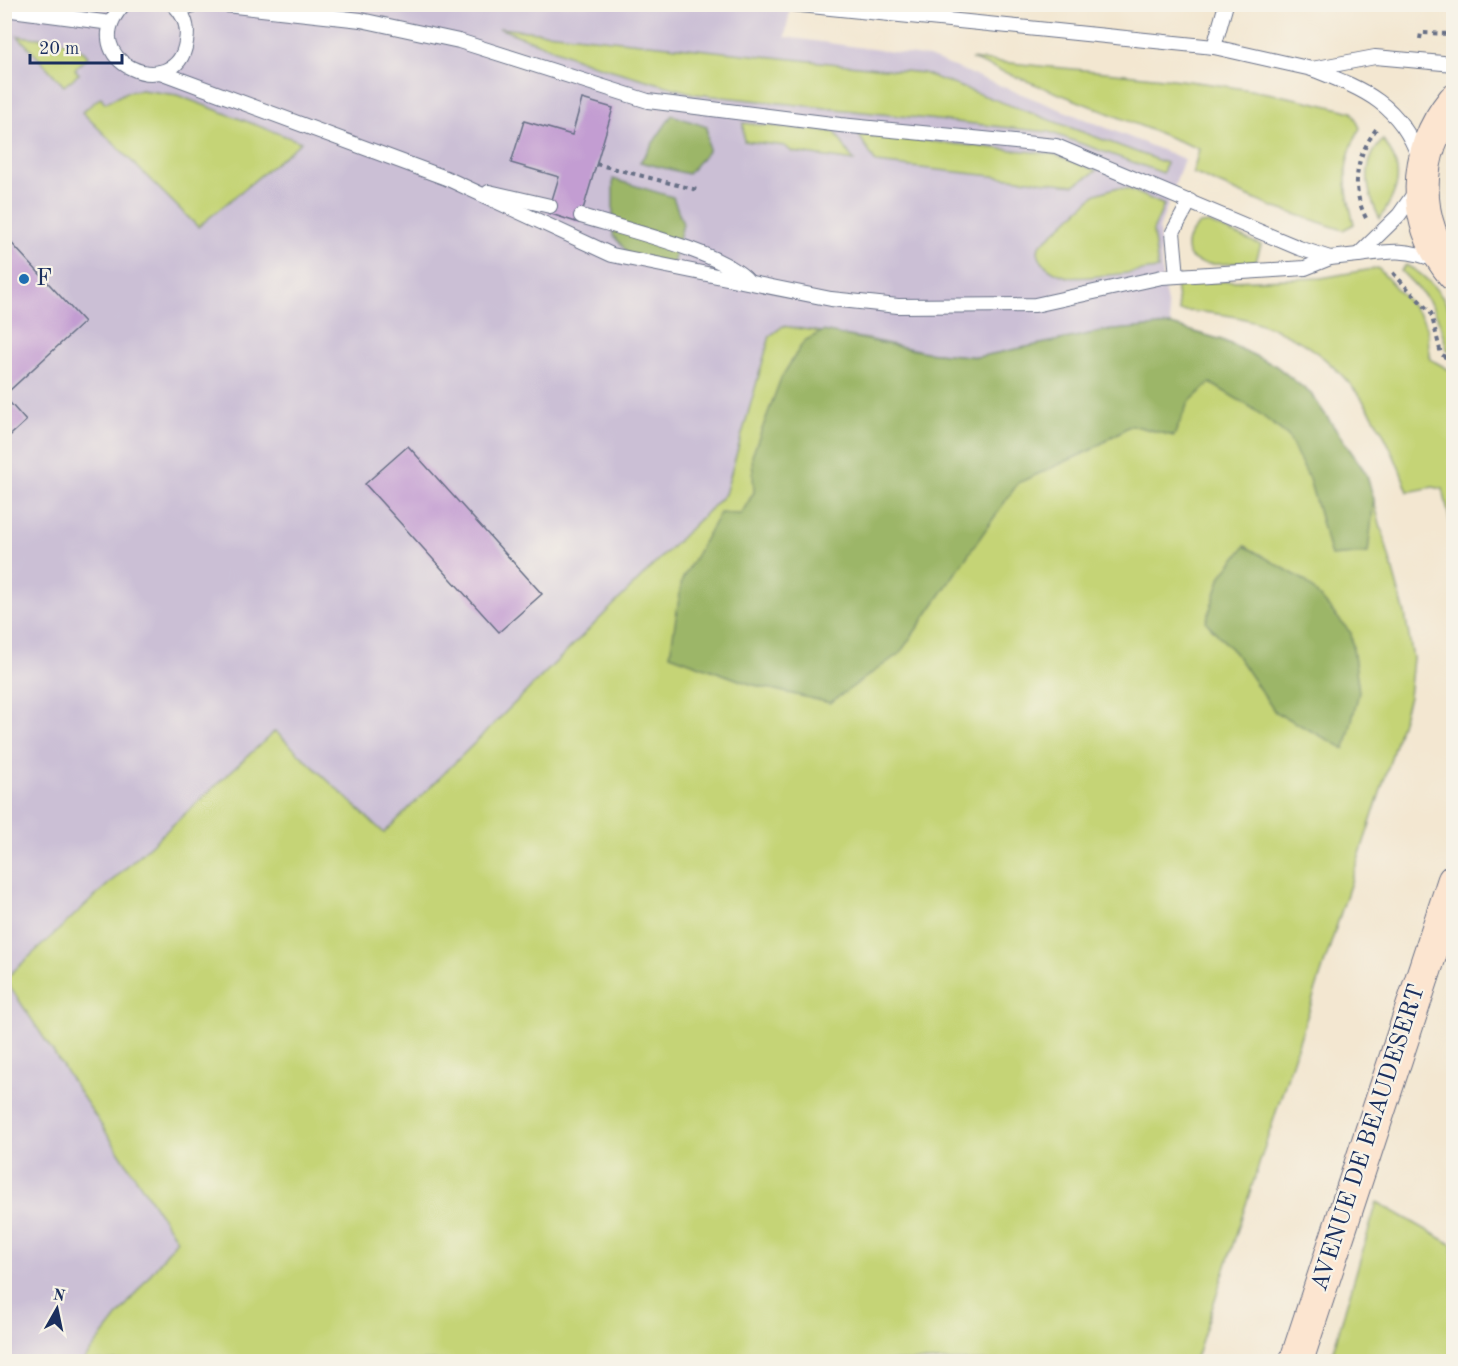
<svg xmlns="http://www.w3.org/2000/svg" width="1458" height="1366" viewBox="0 0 1458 1366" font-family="'Old Standard TT',serif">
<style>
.built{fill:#ecd1ea}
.industrial{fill:#cbbfd5}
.green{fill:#c5d476;stroke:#70826a;stroke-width:1.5}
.forest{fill:#9cb667;stroke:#5c7262;stroke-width:1.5}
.building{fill:#c39dd2}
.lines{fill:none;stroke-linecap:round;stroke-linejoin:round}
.lane-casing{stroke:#676f86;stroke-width:16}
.secondary-casing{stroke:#676f86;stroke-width:35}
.path{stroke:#676f86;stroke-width:4;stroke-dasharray:4.5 4.5;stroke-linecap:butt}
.lane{stroke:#fff;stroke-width:14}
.secondary{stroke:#fce5d0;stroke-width:33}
.poi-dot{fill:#1f6fb2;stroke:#f7f3e8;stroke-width:2}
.labels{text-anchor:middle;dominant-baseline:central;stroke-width:4.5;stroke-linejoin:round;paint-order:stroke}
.poi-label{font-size:24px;fill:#1b2f5e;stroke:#f7f3e8;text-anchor:start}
.street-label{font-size:24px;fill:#1b2f5e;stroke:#f7f3e8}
</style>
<rect width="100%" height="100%" fill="#f7f3e8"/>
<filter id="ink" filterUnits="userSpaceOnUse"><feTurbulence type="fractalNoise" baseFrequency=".0167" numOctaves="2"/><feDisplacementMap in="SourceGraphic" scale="12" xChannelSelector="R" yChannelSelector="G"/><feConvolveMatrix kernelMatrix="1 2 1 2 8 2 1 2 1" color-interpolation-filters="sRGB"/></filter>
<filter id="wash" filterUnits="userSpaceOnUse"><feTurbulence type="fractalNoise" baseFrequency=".008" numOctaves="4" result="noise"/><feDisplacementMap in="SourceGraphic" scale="24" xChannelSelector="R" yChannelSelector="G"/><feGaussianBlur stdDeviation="1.35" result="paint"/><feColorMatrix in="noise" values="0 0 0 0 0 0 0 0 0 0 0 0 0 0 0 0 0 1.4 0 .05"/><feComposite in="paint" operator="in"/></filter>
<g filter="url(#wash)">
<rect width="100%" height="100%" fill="#f3e7d1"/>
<!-- built -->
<path class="built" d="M1377 5H1453V12Z"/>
<!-- industrial -->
<path class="industrial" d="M5 5H791L785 37 929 57 1184 159 1159 229 1162 277 1171 325 1104 331 978 357 925 352 868 339 783 326 770 337 725 494 383 834 5 979 178 1240 83 1361 5 1362Z"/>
<!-- green -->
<g class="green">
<path d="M499 28 923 73 1166 163 1163 173 1049 132 695 94 591 64Z"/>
<path d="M18 36C39 39 75 37 88 57L75 69 79 74 64 86Z"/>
<path d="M971 59C1098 73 1229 78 1352 112L1360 128C1340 166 1344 183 1354 224L1343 230 1270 206 1193 173 1199 149Z"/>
<path d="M141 90 177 95 301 142 198 227 82 112 101 97 105 103 127 92Z"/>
<path d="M743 123 835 132 854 161 792 152 785 146 744 141Z"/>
<path d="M858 134 1053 154 1097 171 1074 185 876 163Z"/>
<path d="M1383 140C1406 171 1399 189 1380 219 1366 192 1360 163 1383 140Z"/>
<path d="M1115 188 1129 189 1164 205 1153 231 1158 269C1139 271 1082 280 1068 277 1054 273 1034 263 1039 246L1096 194Z"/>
<path d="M1209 223 1261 245 1256 261C1239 262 1188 273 1187 248 1186 238 1193 230 1200 224Z"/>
<path d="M1406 265C1426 275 1449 299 1453 322 1455 331 1454 341 1453 350H1447C1439 309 1430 300 1401 271Z"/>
<path d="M1378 268 1421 316 1427 328 1430 359 1453 372V535L1443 489 1433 487 1408 492C1370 380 1303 312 1179 311L1176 283 1321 278Z"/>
<path d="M1171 325 1222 340 1276 366 1311 394 1366 473 1405 614 1413 658 1409 697 1388 768 1195 1361H83L177 1240 5 979 275 731 384 833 725 494 770 336 783 326 868 339 926 352 978 357 1104 331Z"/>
<path d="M1377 1202 1453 1245V1361H1330Z"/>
</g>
<!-- forest -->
<g class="forest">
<path d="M672 115 707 127 708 151 688 174 640 162Z"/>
<path d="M613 179 673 197 683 224 673 264 632 258 613 235Z"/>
<path d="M1171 325 1222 340 1276 366 1311 394 1366 473 1374 499 1368 553 1331 556 1309 479 1288 436 1252 408 1210 383 1188 403 1174 436 1131 425 1091 450 1018 483 900 653 830 703 750 684 670 655 682 580 720 513 741 514 754 492 752 456 781 378 804 341 823 331 925 352 978 357 1104 331Z"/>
<path d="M1245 546 1306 581 1351 633 1359 692 1345 749 1275 712 1235 653 1206 622 1221 576Z"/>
</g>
<g id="blocks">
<!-- building -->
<g class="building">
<path d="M582 99 613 108 579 223 548 213 559 177 511 163 524 121 572 135Z"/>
<path d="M5 236 84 322 10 390 5 383Z"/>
<path d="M4 396 26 421 4 441Z"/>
<path d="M408 446 542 594 499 632 365 484Z"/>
</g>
</g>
</g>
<g filter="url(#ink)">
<use href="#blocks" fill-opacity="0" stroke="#676f86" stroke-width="1.5"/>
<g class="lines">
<defs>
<g id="lane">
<path d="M124 4C70 61 177 105 186 42 189 27 184 14 173 4"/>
<path d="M217 4 361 20 459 41 648 101 840 125 1056 146 1299 248 1330 258"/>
<path d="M791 4 1214 47 1312 69"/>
<path d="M4 9 111 23"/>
<path d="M179 9 198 4"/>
<path d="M1214 47 1226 4"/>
<path d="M160 72 446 178 612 255 831 299 898 306 1035 305 1162 277 1305 268 1330 258 1358 255"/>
<path d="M1419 158C1399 102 1362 89 1312 69L1375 57 1454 64"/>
<path d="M1418 188 1399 215 1358 255C1391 251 1406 248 1438 261"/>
<path d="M489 192 550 206"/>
<path d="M581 216C620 228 723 252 748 281"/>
<path d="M1177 276 1173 232 1190 201"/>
</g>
<g id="secondary">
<path d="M1454 101C1412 153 1411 222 1454 274"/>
<path d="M1296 1362 1454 881"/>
</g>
</defs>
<!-- lane casing -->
<use href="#lane" class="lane-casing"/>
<!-- secondary casing -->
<use href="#secondary" class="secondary-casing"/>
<!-- path -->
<g class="path">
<path d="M1420 39 1421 33 1454 34"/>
<path d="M596 164 697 190"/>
<path d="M1366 218C1350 186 1356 156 1377 128"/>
<path d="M1393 273 1431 313 1441 354 1454 364"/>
</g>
<!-- lane -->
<use href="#lane" class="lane"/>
<!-- secondary -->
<use href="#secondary" class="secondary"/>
</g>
</g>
<!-- markers -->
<circle class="poi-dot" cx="24" cy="279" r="6"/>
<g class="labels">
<!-- poi labels -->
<g class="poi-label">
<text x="36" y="279">F</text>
</g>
<!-- street labels -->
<g class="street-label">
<text transform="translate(1369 1138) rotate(-72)">AVENUE DE BEAUDESERT</text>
</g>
</g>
<!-- margin -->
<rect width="1458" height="1366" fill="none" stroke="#f7f3e8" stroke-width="24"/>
<!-- north arrow -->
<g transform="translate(57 1309) rotate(9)" stroke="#f7f3e8" stroke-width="4.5" paint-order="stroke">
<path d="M0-4.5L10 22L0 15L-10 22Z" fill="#1b2f5e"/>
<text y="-9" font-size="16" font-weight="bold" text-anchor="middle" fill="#1b2f5e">N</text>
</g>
<!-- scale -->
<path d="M30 54v9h92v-9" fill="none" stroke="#1b2f5e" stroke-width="3"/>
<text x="39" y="54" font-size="18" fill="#1b2f5e" stroke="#f7f3e8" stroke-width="4.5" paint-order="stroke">20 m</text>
</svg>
